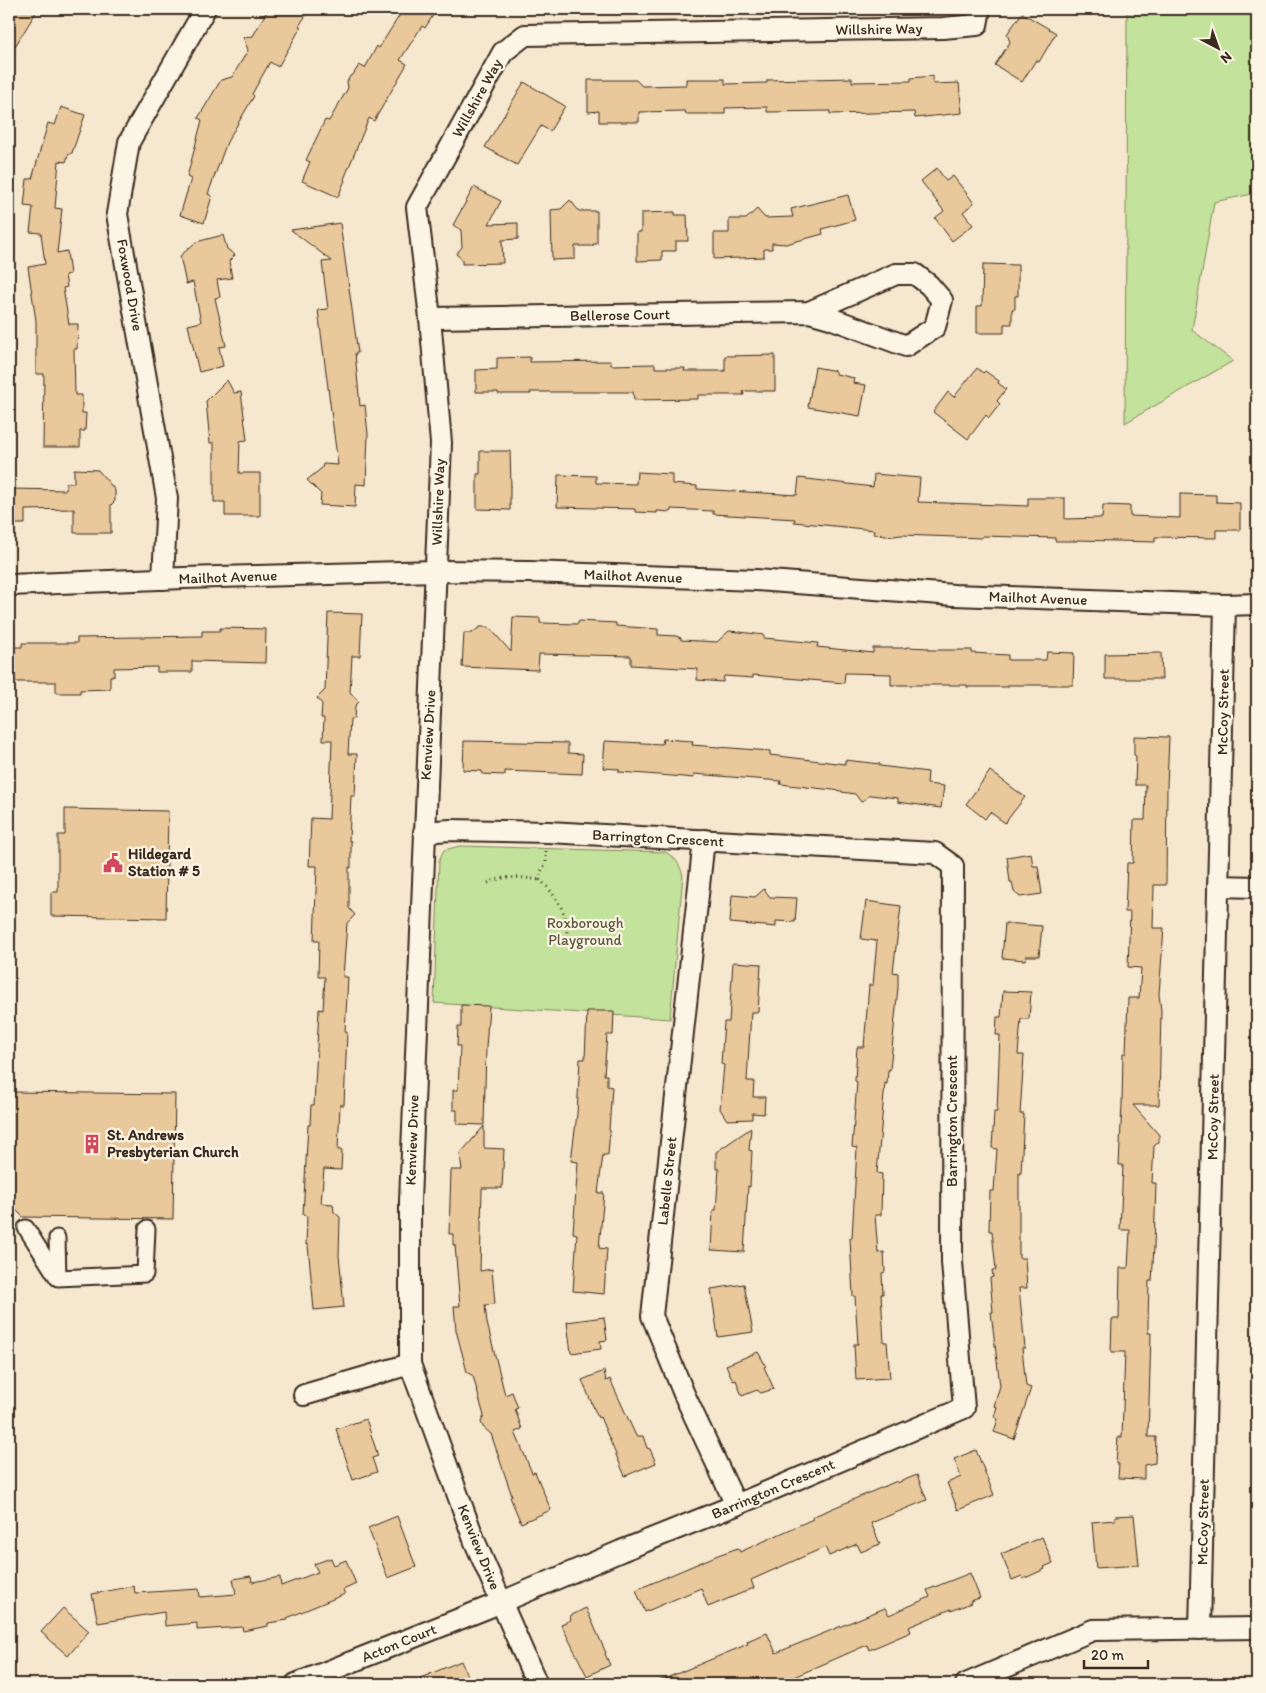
<svg xmlns="http://www.w3.org/2000/svg" width="1266" height="1693" viewBox="0 0 1266 1693" font-family="Itim,sans-serif">
<style>
.green{fill:#c3e29b;stroke:#7f865c}
.building{fill:#e9c99b;stroke:#3b2a1e}
.lines{fill:none;stroke-linecap:round;stroke-linejoin:round}
.pedestrian-casing{stroke:#3b2a1e;stroke-width:19}
.minor-casing{stroke:#3b2a1e;stroke-width:24}
.path{stroke:#3b2a1e;stroke-width:3;stroke-dasharray:1 4;stroke-linecap:butt}
.pedestrian{stroke:#fcf5e5;stroke-width:15}
.minor{stroke:#fcf5e5;stroke-width:20}
.labels{text-anchor:middle;dominant-baseline:central;stroke-width:4.5;stroke-linejoin:round;paint-order:stroke}
.street-label{font-size:15px;fill:#3b2a1e;stroke:#fcf5e5}
.poi-label{font-size:15px;font-weight:bold;fill:#3b2a1e;stroke:#fcf5e5;text-anchor:start}
.park-label{font-size:15px;fill:#5d583d;stroke:#fcf5e5}
</style>
<rect width="100%" height="100%" fill="#f6e8cf"/>
<filter id="ink" filterUnits="userSpaceOnUse"><feTurbulence type="fractalNoise" baseFrequency=".02" numOctaves="2"/><feDisplacementMap in="SourceGraphic" scale="10" xChannelSelector="R" yChannelSelector="G"/><feConvolveMatrix kernelMatrix="1 2 1 2 8 2 1 2 1" color-interpolation-filters="sRGB"/></filter>
<g filter="url(#ink)">
<!-- green -->
<g class="green">
<path d="M1127 9H1257V193L1214 202 1192 330 1233 361 1125 423Z"/>
<path d="M460 846 665 852C676 858 679 863 683 875L670 1019 434 1003 439 860 444 850Z"/>
</g>
<!-- building -->
<g class="building">
<path d="M9 9H38L9 56Z"/>
<path d="M268 9H310L299 26 301 27 278 67 270 62 252 94 254 96 227 142 208 194 212 196 204 223 180 215 191 179 187 177 202 120 198 118 221 80 232 77 248 50 243 37 253 36Z"/>
<path d="M395 9H437L425 28 422 26 400 60 407 64 374 121 369 118 344 179 345 180 338 197 302 181 310 162 306 160 325 120 329 121 348 88 347 82 350 76 353 75 359 65 365 68 377 46 379 48 401 13Z"/>
<path d="M1022 13 1056 33 1039 62 1036 60 1022 82 995 65 1010 42 1007 34Z"/>
<path d="M933 76V84L959 83 962 113 915 118 914 112 830 114V111L767 112V107L725 108V114H686L685 111 639 112V122H599V111L588 112V80H636L642 86 686 85V79H725V84L767 83V80L852 78V82L911 81V78Z"/>
<path d="M524 82 565 106 550 131 541 126 517 165 485 147Z"/>
<path d="M61 107 85 115 72 153 68 155 66 162 59 161 55 208 62 209 57 253 67 251 70 274 65 275 67 287 63 288 69 324H78L77 349H74L75 395H82V413H86L85 431H80V447H43L44 374H36V321L28 267 45 264 41 233 30 232 33 207 24 206 27 179H32L48 123 55 125Z"/>
<path d="M937 168 946 181 953 176 974 203 963 212 973 225 952 241 935 218 944 211 921 181Z"/>
<path d="M474 187 501 201 489 224 518 223V239L502 240 503 263 462 264V259L456 254 462 247 461 230 453 225Z"/>
<path d="M848 195 855 220 822 229 823 234 786 244 772 243V249H764V257L714 259V233H729V219H746L757 209 765 218 793 217 791 209Z"/>
<path d="M570 200 579 211H597V244H593V246H575V259L552 260 551 210 561 209Z"/>
<path d="M675 212V215H687L688 241H676V251H662V260L637 261V232H641V213Z"/>
<path d="M340 223 358 353H355L360 406 365 405 368 434 366 485 356 484 355 507 320 505 321 494 307 480 322 468 323 464 338 465 318 310 328 309 322 262 332 261 291 230Z"/>
<path d="M223 235 227 249 235 255 229 261 232 278 217 280 220 297 215 298 226 346 219 347 223 366 199 372 188 325 201 322 193 282 186 284 180 256 196 242Z"/>
<path d="M983 264 1018 265V296H1015V309H1012V324H1004V333H977V306H982Z"/>
<path d="M775 355V391H743L744 395H698V399L634 400 633 392H530L531 394H498V392H476V370L497 369V358L530 357V362L611 361V365L655 364V368H685L684 371H725V356Z"/>
<path d="M815 367 836 371V374L854 378 853 383 866 385 860 416 808 407Z"/>
<path d="M977 368 983 373 985 371 999 381 998 383 1006 389 997 401 1000 404 989 418 986 415 968 439 933 412 948 392 954 397Z"/>
<path d="M227 380 234 393 241 392 247 440 240 441 239 473H260V516H225V502H214V443H210L206 401Z"/>
<path d="M480 451H510L511 486H510V510L477 509V474H480Z"/>
<path d="M74 469 98 470 115 490V501L111 505V533H74V509L25 510V524H9V489L66 490V483H74Z"/>
<path d="M637 472 672 474V484L697 486V489L797 495 799 478 873 487 874 474 920 478 918 502 1028 506V498H1065V519L1102 518 1103 505 1130 506V516L1180 518V494L1216 495V502L1240 503V530H1216V538L1155 537V542L1077 540V541H1055V538L982 536V538L901 535 894 536 873 534 874 530 794 522 795 519 713 514V511L671 509V512L657 511V513L635 512V509L557 507 558 475 596 476V483L636 484Z"/>
<path d="M328 613 362 614 360 656H352L350 692 359 702 355 706 354 719H350L348 754H357L355 796H351L349 841H351V868L349 867V908L355 915 347 923 343 977H348L345 1032H347L344 1105H340L338 1150H342L341 1170 324 1169 321 1203 333 1204 334 1212 340 1217 339 1255 344 1307 314 1310 308 1245H306L307 1216 303 1215 308 1125H310L311 1105H314L319 1009 323 1010 325 977H318L319 941H314L317 866H309L311 818 329 819 332 740H323L324 718H321L322 704 317 698 325 690Z"/>
<path d="M513 617 540 618V623L578 624V621L616 623V626L658 629V635L676 636 681 638V640L717 642 729 631 740 632 764 635V638L818 643 817 647 873 653V648H906V647L929 648V650H972V653L1008 655V660H1046L1047 652 1074 653 1073 685H1008V687H967V685H891V674L845 673 844 683 753 675V678L724 676 723 682 697 680 698 669 631 665V656L539 654 538 670 462 667 464 633H472L480 627H489L511 652Z"/>
<path d="M220 628 266 629 265 663 192 661V672H157V667L114 668V676H110V689L80 690V693H56V682H9V647H22V643H77V638L202 636V631H220Z"/>
<path d="M1161 653 1162 679H1105V654Z"/>
<path d="M1134 736 1169 737 1167 786 1166 885H1154L1153 928H1164L1159 994 1161 1010 1159 1105H1133L1159 1135V1142L1154 1146 1152 1183H1156L1154 1247 1152 1281H1149L1148 1323V1333H1151L1148 1437H1156L1155 1463 1144 1465V1479L1118 1478 1119 1464H1116L1118 1437H1122L1125 1352H1111L1112 1319H1119L1120 1268H1128L1130 1230H1120L1123 1165H1119L1122 1104 1123 1053H1126L1128 998H1139L1141 968 1128 967 1130 912H1125L1127 863H1133L1134 820H1145L1146 785H1135L1136 756 1134 755Z"/>
<path d="M663 739 693 741 692 745 770 751V755L845 764V760L880 764V766L928 772 927 784 944 786 941 808 898 802V798L870 795 861 802 855 794 842 792V791L780 784 781 781 694 774V778L672 776 619 772V769L603 768 605 741 662 744Z"/>
<path d="M464 741 568 743V753L583 754 582 774 505 771V775L482 774V771L463 770Z"/>
<path d="M990 771 1025 797 1005 823 990 812 985 819 966 804Z"/>
<path d="M65 809 168 811 166 918 51 916V892H58V835H65Z"/>
<path d="M1031 853 1033 866H1038L1042 894 1020 897 1014 892 1012 882H1010L1007 857Z"/>
<path d="M764 889 770 897 797 898 795 922 776 921V927L730 923 732 895 755 897Z"/>
<path d="M866 901 901 906 893 972 898 973V987L890 1070H888L887 1084 885 1083 877 1173 882 1174 881 1215H875L878 1253 884 1252 885 1272 882 1273 883 1294H881L884 1342H887L890 1378 856 1380 854 1344H858L855 1296H853L850 1238H852L857 1148 852 1147 857 1082 855 1081 857 1047H864L869 985H873L877 941 861 939Z"/>
<path d="M1005 923 1042 926 1039 956H1026L1025 960 1002 958Z"/>
<path d="M733 962 761 964 758 1012H751L747 1081H754L753 1097H765L764 1114 752 1113V1119L727 1120 720 1109 724 1065 721 1064 724 1022H729Z"/>
<path d="M1003 991 1031 992 1029 1019H1021L1018 1055H1024L1020 1114H1024L1021 1173H1019V1258H1025L1027 1288H1019L1025 1348H1022L1026 1386 1031 1388 1014 1439 994 1432 998 1419 994 1417 997 1407 994 1406 1000 1386 991 1312H993L990 1278 993 1277 992 1270H996L992 1231H989L990 1191H994L997 1149 992 1148 994 1112H997L1000 1035H996L997 1017H1001Z"/>
<path d="M461 1005 489 1006 486 1048 484 1125 457 1124V1110H453V1090H458L460 1046H457L458 1027H461Z"/>
<path d="M587 1011H614L613 1035H607L604 1075H607V1086L612 1087 609 1130H610L608 1155H603L598 1193H604L599 1248 607 1249 604 1294 573 1291 577 1234 573 1233 578 1162 571 1161 577 1114 580 1059H585Z"/>
<path d="M11 1092 175 1094 173 1219 23 1217 9 1203Z"/>
<path d="M484 1126V1148L504 1149 502 1188H482L480 1271 492 1269 495 1304 485 1305 487 1323 505 1395 512 1392 518 1408 515 1409 522 1429 515 1432 532 1473 535 1472 551 1510 521 1523 510 1497 512 1496 491 1434 483 1427 481 1422 484 1416 473 1376 467 1372 456 1330 454 1306H460L455 1245H453V1234H449L451 1170H462L460 1154Z"/>
<path d="M751 1128 749 1150 752 1151 750 1187 748 1186 744 1252 711 1250 713 1210H716L719 1169H716V1152Z"/>
<path d="M744 1284 753 1332 718 1337 711 1289Z"/>
<path d="M604 1317 607 1340 600 1341 601 1349 571 1353 567 1322Z"/>
<path d="M758 1352 766 1366 764 1367 774 1389 761 1393 757 1390 742 1396 736 1380 733 1381 726 1365Z"/>
<path d="M604 1371 606 1381 610 1379 636 1436H643L647 1448 650 1449 656 1463 625 1476 600 1417 598 1418 582 1380Z"/>
<path d="M366 1419 378 1456 372 1458 377 1472 353 1480 336 1429Z"/>
<path d="M976 1450 994 1495 958 1510 947 1483 961 1477 954 1459Z"/>
<path d="M917 1475 927 1500 871 1523 880 1544 861 1552 857 1544 829 1556 825 1547 751 1580 754 1588 708 1607 701 1588 645 1612 636 1590 718 1555 738 1548 740 1552 813 1519 812 1517 897 1481V1483Z"/>
<path d="M1134 1515 1139 1565 1096 1568 1092 1522 1115 1520V1516Z"/>
<path d="M397 1516 416 1567 388 1578 368 1528Z"/>
<path d="M1042 1537 1053 1563 1044 1567 1045 1569 1023 1579 1022 1576 1012 1580 1001 1554Z"/>
<path d="M331 1558 334 1565 346 1560 356 1584 343 1590 345 1594 287 1618 288 1620 268 1623V1626L243 1631 242 1627 197 1630V1623L165 1626 164 1612 98 1623 92 1594 134 1586 135 1593 199 1589 200 1597 236 1594 233 1579 251 1576 252 1582 280 1577 281 1586 318 1572 314 1564Z"/>
<path d="M970 1573 980 1598 970 1601 971 1603 951 1611V1609L909 1627 911 1632 869 1650 867 1645 787 1680 789 1684H652L748 1644 747 1641 767 1633 776 1653 885 1608 889 1615 930 1597 927 1590Z"/>
<path d="M63 1608 89 1631 68 1656 41 1632Z"/>
<path d="M586 1608 606 1653 605 1654 610 1665 587 1676 561 1624 571 1620 570 1616Z"/>
<path d="M461 1661 471 1684H406Z"/>
</g>
<g class="lines">
<defs>
<g id="pedestrian">
<path d="M26 1228 57 1277"/>
<path d="M57 1238 58 1278 145 1274 147 1229"/>
</g>
<g id="minor">
<path d="M430 318 809 312 830 318 906 346 935 327 942 300 929 285 915 274H896L809 312"/>
<path d="M163 579 167 498 117 214 129 142 205 9"/>
<path d="M9 585 184 578 436 571 529 572 756 580 954 595 1225 605 1257 604"/>
<path d="M704 840 652 1316 684 1394 736 1505"/>
<path d="M1218 886 1257 887"/>
<path d="M304 1395 410 1364"/>
<path d="M1200 1629 1225 605"/>
<path d="M296 1684 502 1602 621 1551 736 1505 964 1408 952 1262 953 866 935 853 548 832 450 830 424 832"/>
<path d="M537 1684 475 1542 410 1364V1201L441 443 430 318 417 207 503 52 525 35 943 28 977 25 980 9"/>
<path d="M966 1684 1093 1630 1257 1628"/>
</g>
</defs>
<!-- pedestrian casing -->
<use href="#pedestrian" class="pedestrian-casing"/>
<!-- minor casing -->
<use href="#minor" class="minor-casing"/>
<!-- path -->
<g class="path">
<path d="M546 851V863L541 871 540 880C555 893 571 918 566 938"/>
<path d="M488 883C505 875 522 877 540 880"/>
</g>
<!-- pedestrian -->
<use href="#pedestrian" class="pedestrian"/>
<!-- minor -->
<use href="#minor" class="minor"/>
</g>
</g>
<!-- icons -->
<defs>
<symbol id="civic-bare" viewBox="-9 -9 18 18"><path d="M-.6-6.5H3V-4.5H.6V-3L4-1V1h2V6H-6V1h2V-1L-.6-3ZM-1.2 2.5V6h2.4V2.5Z" fill="#d1495b" stroke="#fcf5e5" stroke-width="2.5" paint-order="stroke"/></symbol>
<symbol id="building-bare" viewBox="-9 -9 18 18"><path d="M-4-6H4V6H1V3H-1V6H-4ZM-2.5-4.3h1.7v1.8h-1.7ZM.8-4.3h1.7v1.8H.8ZM-2.5-1h1.7V.8h-1.7ZM.8-1h1.7V.8H.8Z" fill="#d1495b" stroke="#fcf5e5" stroke-width="2.5" paint-order="stroke"/></symbol>
</defs>
<g fill-rule="evenodd">
<use href="#civic-bare" x="99" y="849" width="28" height="28"/>
<use href="#building-bare" x="78" y="1130" width="28" height="28"/>
</g>
<g class="labels">
<!-- street labels -->
<g class="street-label">
<text transform="translate(879 29) rotate(-1)">Willshire Way</text>
<text transform="translate(477 98) rotate(-61)">Willshire Way</text>
<text transform="translate(130 285) rotate(80)">Foxwood Drive</text>
<text transform="translate(620 315) rotate(-1)">Bellerose Court</text>
<text transform="translate(438 502) rotate(-88)">Willshire Way</text>
<text transform="translate(633 576) rotate(2)">Mailhot Avenue</text>
<text transform="translate(228 577) rotate(-2)">Mailhot Avenue</text>
<text transform="translate(1038 598) rotate(2)">Mailhot Avenue</text>
<text transform="translate(1223 712) rotate(-89)">McCoy Street</text>
<text transform="translate(428 735) rotate(-87)">Kenview Drive</text>
<text transform="translate(658 838) rotate(3)">Barrington Crescent</text>
<text transform="translate(1213 1117) rotate(-89)">McCoy Street</text>
<text transform="translate(952 1121) rotate(-90)">Barrington Crescent</text>
<text transform="translate(412 1140) rotate(-88)">Kenview Drive</text>
<text transform="translate(667 1181) rotate(-84)">Labelle Street</text>
<text transform="translate(773 1489) rotate(-23)">Barrington Crescent</text>
<text transform="translate(1203 1522) rotate(-89)">McCoy Street</text>
<text transform="translate(479 1547) rotate(68)">Kenview Drive</text>
<text transform="translate(399 1643) rotate(-22)">Acton Court</text>
</g>
<!-- poi labels -->
<g class="poi-label">
<text x="128" y="854">Hildegard<tspan x="128" dy="17">Station # 5</tspan></text>
<text x="107" y="1135">St. Andrews<tspan x="107" dy="17">Presbyterian Church</tspan></text>
</g>
<!-- park labels -->
<g class="park-label">
<text x="585" y="923">Roxborough<tspan x="585" dy="17">Playground</tspan></text>
</g>
</g>
<!-- margin -->
<rect width="1266" height="1693" fill="none" stroke="#fcf5e5" stroke-width="30"/>
<rect x="15" y="15" width="1236" height="1663" fill="none" stroke="#3b2a1e" stroke-width="2" filter="url(#ink)"/>
<!-- north arrow -->
<g transform="translate(1218 48) rotate(139)" stroke="#fcf5e5" stroke-width="4" paint-order="stroke">
<path d="M0-4L9 19L0 12L-9 19Z" fill="#3b2a1e"/>
<text y="-8" font-size="14" font-weight="bold" text-anchor="middle" fill="#3b2a1e">N</text>
</g>
<!-- scale -->
<path d="M1084 1660v8h64v-8" fill="none" stroke="#3b2a1e" stroke-width="2.5"/>
<text x="1091" y="1660" font-size="15" fill="#3b2a1e" stroke="#fcf5e5" stroke-width="4" paint-order="stroke">20 m</text>
</svg>
